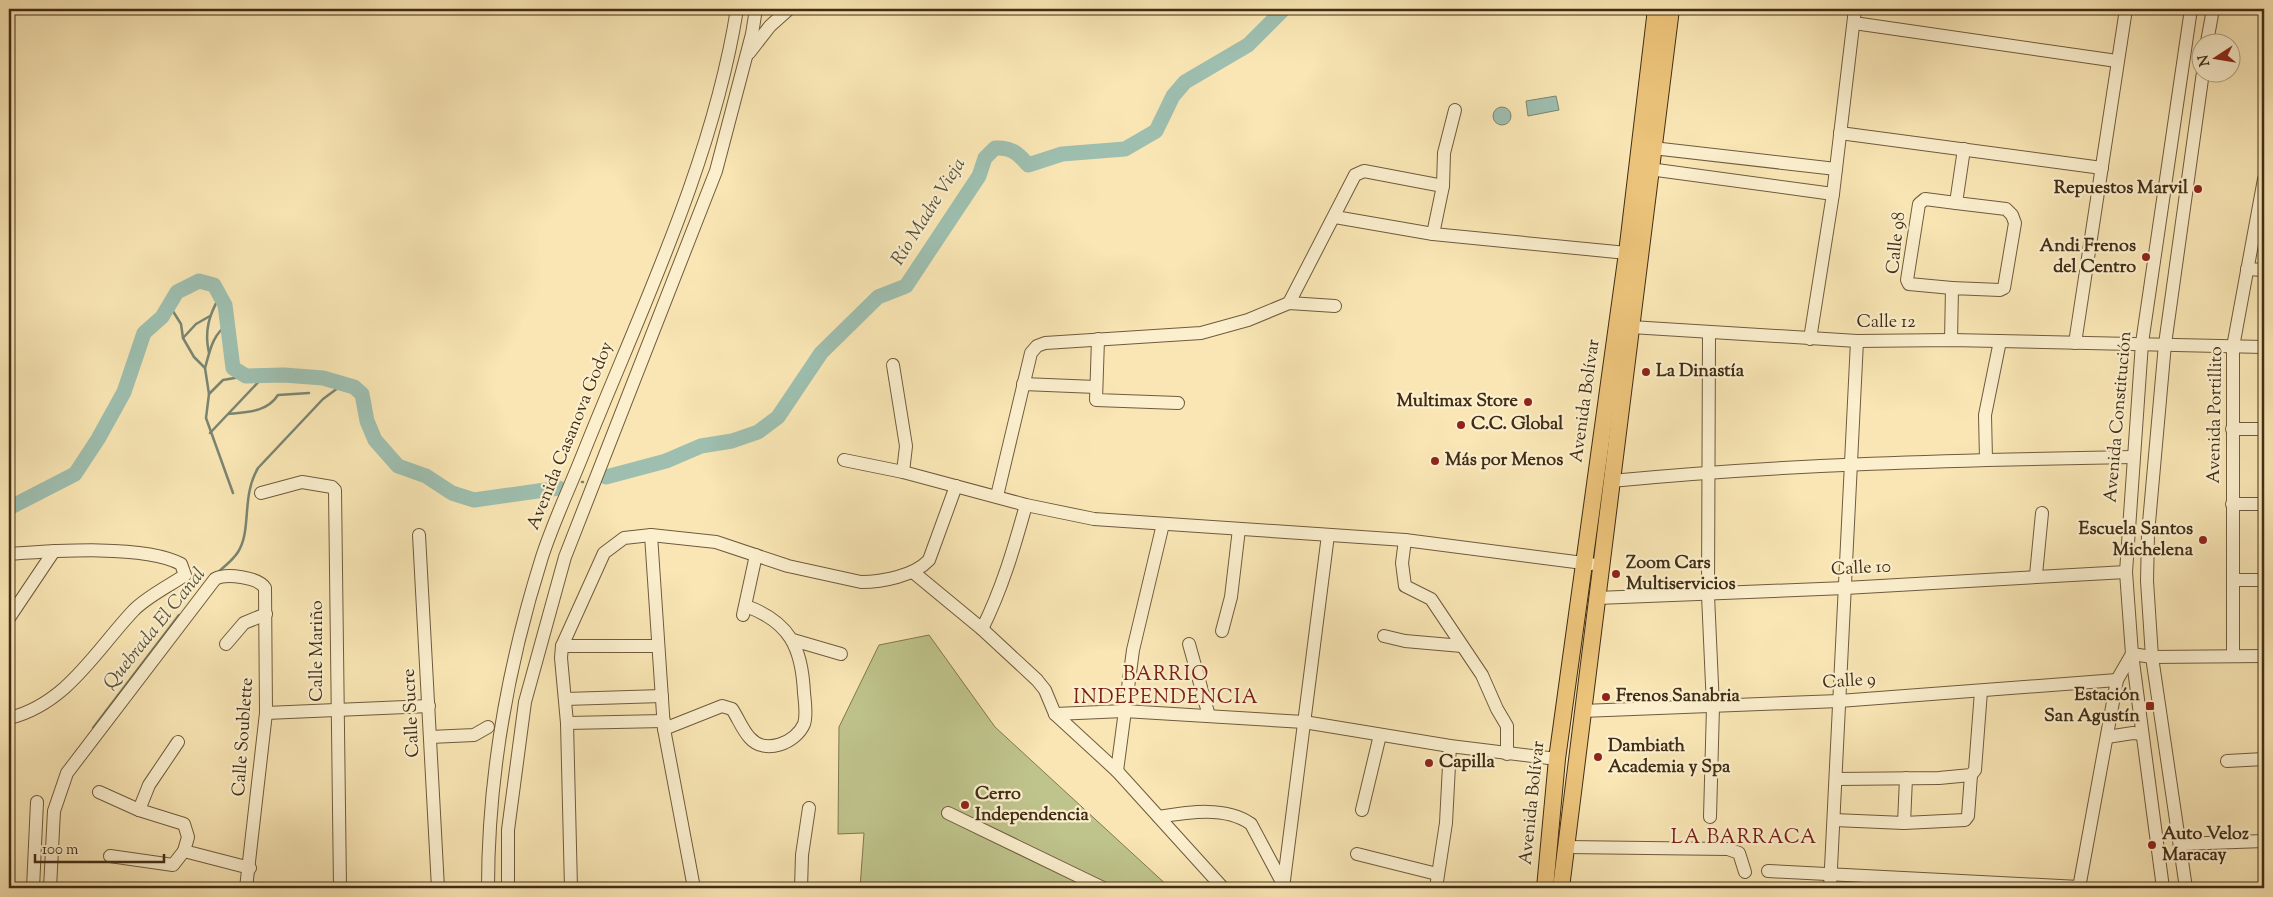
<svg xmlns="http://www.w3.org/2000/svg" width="2273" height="897" viewBox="0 0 2273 897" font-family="'Sorts Mill Goudy',serif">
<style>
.green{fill:#bfc48c;stroke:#807850}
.water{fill:#9ebfb0;stroke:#798572}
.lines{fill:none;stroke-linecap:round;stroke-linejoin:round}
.stream{stroke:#798572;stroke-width:2.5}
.river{stroke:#9ebfb0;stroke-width:15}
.minor-casing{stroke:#6f5b3d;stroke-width:14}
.major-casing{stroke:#412d15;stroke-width:18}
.minor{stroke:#fbefce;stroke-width:12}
.major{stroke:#ecc37a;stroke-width:16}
.poi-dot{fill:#8f2418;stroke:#fbefce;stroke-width:2}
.labels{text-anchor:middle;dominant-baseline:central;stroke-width:4.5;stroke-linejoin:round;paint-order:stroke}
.poi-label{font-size:18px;font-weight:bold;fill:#412d15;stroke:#fbefce;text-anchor:start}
.street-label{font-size:18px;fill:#412d15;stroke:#fbefce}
.water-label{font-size:19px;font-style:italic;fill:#58523c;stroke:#fbefce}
.quarter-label{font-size:20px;letter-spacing:1px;fill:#7a1f14;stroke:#fbefce}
</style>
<rect width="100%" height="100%" fill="#f9e6b4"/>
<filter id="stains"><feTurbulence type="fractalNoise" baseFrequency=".004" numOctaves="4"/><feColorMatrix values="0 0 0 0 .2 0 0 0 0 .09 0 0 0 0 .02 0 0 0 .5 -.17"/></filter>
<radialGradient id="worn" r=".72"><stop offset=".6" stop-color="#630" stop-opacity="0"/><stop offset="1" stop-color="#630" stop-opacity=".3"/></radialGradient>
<!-- green -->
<path class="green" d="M929 635 995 727 1170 888H860L864 833 838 834 839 727 879 645Z"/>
<!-- water -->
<g class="water">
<path d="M1556 96 1559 110 1528 116 1526 101Z"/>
<circle cx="1502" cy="116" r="9"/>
</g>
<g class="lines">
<!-- stream -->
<g class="stream">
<path d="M169 305 181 324 183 338 194 357 205 368 209 394 206 418 233 493"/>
<path d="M183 338 196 324 210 316"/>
<path d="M209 353C204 331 209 315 220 296"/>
<path d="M205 368C210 351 212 335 228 324"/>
<path d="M209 394 223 380 246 376"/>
<path d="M229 413 265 375"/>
<path d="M210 433 228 414C248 412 267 412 278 395L309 393"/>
<path d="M582 482H583"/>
<path d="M218 572C225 566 233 560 238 552 252 530 241 497 258 468L323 399 342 385"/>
<path d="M93 728 179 615"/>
</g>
<!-- river -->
<g class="river">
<path d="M606 477 666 461 701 446 732 441 758 432 778 417 821 353 878 297 906 286 979 176 985 158 995 148C1011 147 1018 153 1028 165L1062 154 1125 149 1156 131 1173 96 1185 82 1248 45 1284 9"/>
<path d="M9 508 75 474 98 439 124 392 144 333 162 317 177 292 199 281 214 285 225 305 233 368 246 376 284 375 323 378 354 387 362 394 367 421 375 440 398 466 426 476 452 493 474 500 559 488"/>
</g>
<defs>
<g id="minor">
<path d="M1854 23 2117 61"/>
<path d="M2207 42 2213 9"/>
<path d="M749 53 770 26 789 9"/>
<path d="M1840 133 2102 168"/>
<path d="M1644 147 1836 169"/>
<path d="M1642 168 1833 194"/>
<path d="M1335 217 1433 234 1627 253"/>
<path d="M1433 234 1443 186 1444 153 1455 110"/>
<path d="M2247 269 2264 270"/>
<path d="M1952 288 1909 284 1907 280 1919 204 1925 199 1956 203"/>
<path d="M1289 303 1355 175 1364 171 1443 186"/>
<path d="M1631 327 1857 341 1951 340 2264 347"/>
<path d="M1709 333 1708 595 1713 707 1710 817"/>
<path d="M1098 339 1096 400 1178 403"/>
<path d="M1810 339 1833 194 1855 9"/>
<path d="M1951 340 1952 288 2000 290 2004 288 2015 223 2012 215 2006 209 1956 203 1964 149"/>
<path d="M2075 343 2126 9"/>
<path d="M893 365 906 446 903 472"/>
<path d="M1023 384 1096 387"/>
<path d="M2232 429H2264"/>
<path d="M1986 459 1985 415 2000 341"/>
<path d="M844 460 903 472 1026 505 1094 519 1405 540 1591 564"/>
<path d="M1611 481C1784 464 1959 460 2133 457"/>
<path d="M261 493 302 482 332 487 335 490 340 888"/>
<path d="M997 496 1031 353 1037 346 1045 343 1201 333 1248 320 1289 303 1335 306"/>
<path d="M2232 504H2264"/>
<path d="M419 535 438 888"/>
<path d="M651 535 664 729 694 888"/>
<path d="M1405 540 1402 563 1405 586 1431 599 1482 675 1497 709 1507 726V754"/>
<path d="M9 554C52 551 144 544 181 564L185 575C169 586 148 596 134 610 96 650 67 704 9 718"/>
<path d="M913 572 982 629 1037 680 1045 690 1055 714 1117 771 1223 888"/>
<path d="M2036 575 2042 513"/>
<path d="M2234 580H2264"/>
<path d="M1597 598 1845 588 2126 572"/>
<path d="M743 615 756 555"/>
<path d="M9 618 54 551"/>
<path d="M982 629C1002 589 1014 548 1026 505"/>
<path d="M1222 631 1231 597 1239 529"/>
<path d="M1384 636 1405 641 1462 646"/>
<path d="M793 640 841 654"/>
<path d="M226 644 244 623 266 614"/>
<path d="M1189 644 1209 716"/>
<path d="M562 646H658"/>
<path d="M2132 654 2152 657 2264 656"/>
<path d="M2233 655V347L2264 179"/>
<path d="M565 699 662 696"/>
<path d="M1582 711 1839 701 2117 680"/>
<path d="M266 713 429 706"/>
<path d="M1055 714 1124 711 1304 722 1450 746 1557 759"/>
<path d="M567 723 664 721"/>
<path d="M664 729 722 706 732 709C738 718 743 731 750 738 765 755 796 743 804 724 807 715 805 702 804 693 802 648 790 622 746 606"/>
<path d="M430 737 474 735 488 727"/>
<path d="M2107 737 2133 733 2142 734"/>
<path d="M2227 761 2264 759"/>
<path d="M1117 771 1133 650 1163 524"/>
<path d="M1836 779 1939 778 1971 775 1975 770 1981 691"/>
<path d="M99 792 139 810 184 824 188 837 184 851 250 868"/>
<path d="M139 810 149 785 178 742"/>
<path d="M1362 810 1380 735"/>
<path d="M948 813 1103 888"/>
<path d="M1159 817C1189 812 1226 806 1251 824L1283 884"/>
<path d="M1834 820 1904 823 1965 820 1968 816 1971 775"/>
<path d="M1904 823 1906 778"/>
<path d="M2180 844 2264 841"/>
<path d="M1566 847 1728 849 1739 853 1745 872"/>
<path d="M1357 854 1437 874"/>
<path d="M110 856 173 865 184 851"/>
<path d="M1768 871 2079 887"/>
<path d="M33 888 37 802"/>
<path d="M50 888 54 811 67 773 215 579C226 573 258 577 265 588L266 713 246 888"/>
<path d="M488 888C488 775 508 665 542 557 554 520 571 485 585 449 642 307 713 161 737 9"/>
<path d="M508 888V830L525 702 565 557 716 171 752 34 756 9"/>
<path d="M571 888 567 723 561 658 562 646 604 553 624 538 651 535 716 542 788 566 861 582C882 582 914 576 929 560L956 486"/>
<path d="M801 888 802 855 809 808"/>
<path d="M1283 888 1328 535"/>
<path d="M1436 888 1446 823 1450 746"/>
<path d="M1830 888 1857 341"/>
<path d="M2079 888 2117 680 2132 654"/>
<path d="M2163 888 2132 654 2126 572 2142 343 2191 9"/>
<path d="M2186 888 2152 657 2147 581 2148 534 2165 344 2203 72"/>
</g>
<g id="major">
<path d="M1545 888 1557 759 1627 253 1656 9"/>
<path d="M1561 888 1671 9"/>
</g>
</defs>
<!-- minor casing -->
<use href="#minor" class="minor-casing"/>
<!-- major casing -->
<use href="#major" class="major-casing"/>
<!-- minor -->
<use href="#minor" class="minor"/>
<!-- major -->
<use href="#major" class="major"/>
</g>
<!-- markers -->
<g class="poi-dot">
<circle cx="2198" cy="189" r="5"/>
<circle cx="2146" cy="257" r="5"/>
<circle cx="1646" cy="372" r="5"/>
<circle cx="1528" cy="402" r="5"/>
<circle cx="1461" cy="425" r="5"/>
<circle cx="1435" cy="461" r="5"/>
<circle cx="2203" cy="540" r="5"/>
<circle cx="1616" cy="574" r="5"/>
<circle cx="1606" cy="697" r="5"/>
<rect x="2145" y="701" width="10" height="10" rx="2.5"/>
<circle cx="1598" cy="757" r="5"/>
<circle cx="1429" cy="763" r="5"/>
<circle cx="965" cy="805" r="5"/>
<circle cx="2152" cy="845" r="5"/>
</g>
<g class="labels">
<!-- poi labels -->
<g class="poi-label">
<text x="2188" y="189" text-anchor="end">Repuestos Marvil</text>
<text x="2136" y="247" text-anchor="end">Andi Frenos<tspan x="2136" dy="21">del Centro</tspan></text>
<text x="1656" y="372">La Dinastía</text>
<text x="1518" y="402" text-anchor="end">Multimax Store</text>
<text x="1471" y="425">C.C. Global</text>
<text x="1445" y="461">Más por Menos</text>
<text x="2193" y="530" text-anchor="end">Escuela Santos<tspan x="2193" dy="21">Michelena</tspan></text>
<text x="1626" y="564">Zoom Cars<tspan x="1626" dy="21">Multiservicios</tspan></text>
<text x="2140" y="696" text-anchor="end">Estación<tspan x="2140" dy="21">San Agustín</tspan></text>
<text x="1616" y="697">Frenos Sanabria</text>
<text x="1608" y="747">Dambiath<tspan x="1608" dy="21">Academia y Spa</tspan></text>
<text x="1439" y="763">Capilla</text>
<text x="975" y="795">Cerro<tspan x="975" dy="21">Independencia</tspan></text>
<text x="2162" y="835">Auto Veloz<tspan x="2162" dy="21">Maracay</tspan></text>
</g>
<!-- street labels -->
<g class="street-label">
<text transform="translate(1897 243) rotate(-84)">Calle 98</text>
<text x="1886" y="323">Calle 12</text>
<text transform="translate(1586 401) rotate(-82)">Avenida Bolívar</text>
<text transform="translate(2216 415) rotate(-89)">Avenida Portillito</text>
<text transform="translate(2119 417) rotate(-85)">Avenida Constitución</text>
<text transform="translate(571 436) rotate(-68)">Avenida Casanova Godoy</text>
<text transform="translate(1861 569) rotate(-3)">Calle 10</text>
<text transform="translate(318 651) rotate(-90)">Calle Mariño</text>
<text transform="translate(1849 682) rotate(-4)">Calle 9</text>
<text transform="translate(412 713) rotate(-93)">Calle Sucre</text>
<text transform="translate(244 737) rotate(-86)">Calle Soublette</text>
<text transform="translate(1533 803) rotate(-84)">Avenida Bolívar</text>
</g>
<!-- water labels -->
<g class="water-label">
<text transform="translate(929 212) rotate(-58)">Río Madre Vieja</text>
<text transform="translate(155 629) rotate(-51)">Quebrada El Canal</text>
</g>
<!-- quarter labels -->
<g class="quarter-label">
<text x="1166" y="675">BARRIO<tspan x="1166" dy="23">INDEPENDENCIA</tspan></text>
<text x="1744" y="838">LA BARRACA</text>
</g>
</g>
<!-- margin -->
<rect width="2273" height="897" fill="none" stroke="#f9e6b4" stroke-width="30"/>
<rect x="10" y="10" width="2253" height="877" fill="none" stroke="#412d15" stroke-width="2.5"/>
<rect x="15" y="15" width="2243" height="867" fill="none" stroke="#412d15"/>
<!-- north arrow -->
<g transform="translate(2216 58) rotate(258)"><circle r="24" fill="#fbefce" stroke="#b1a184"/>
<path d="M0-4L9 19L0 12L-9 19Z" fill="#8f2418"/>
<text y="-8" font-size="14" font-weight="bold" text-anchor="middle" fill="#412d15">N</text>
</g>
<!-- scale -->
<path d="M35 854v8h129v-8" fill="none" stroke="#412d15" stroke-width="2.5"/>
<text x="42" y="854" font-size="15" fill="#412d15" stroke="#fbefce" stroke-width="4" paint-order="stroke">100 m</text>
<rect width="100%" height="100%" filter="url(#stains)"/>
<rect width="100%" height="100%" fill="url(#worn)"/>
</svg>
